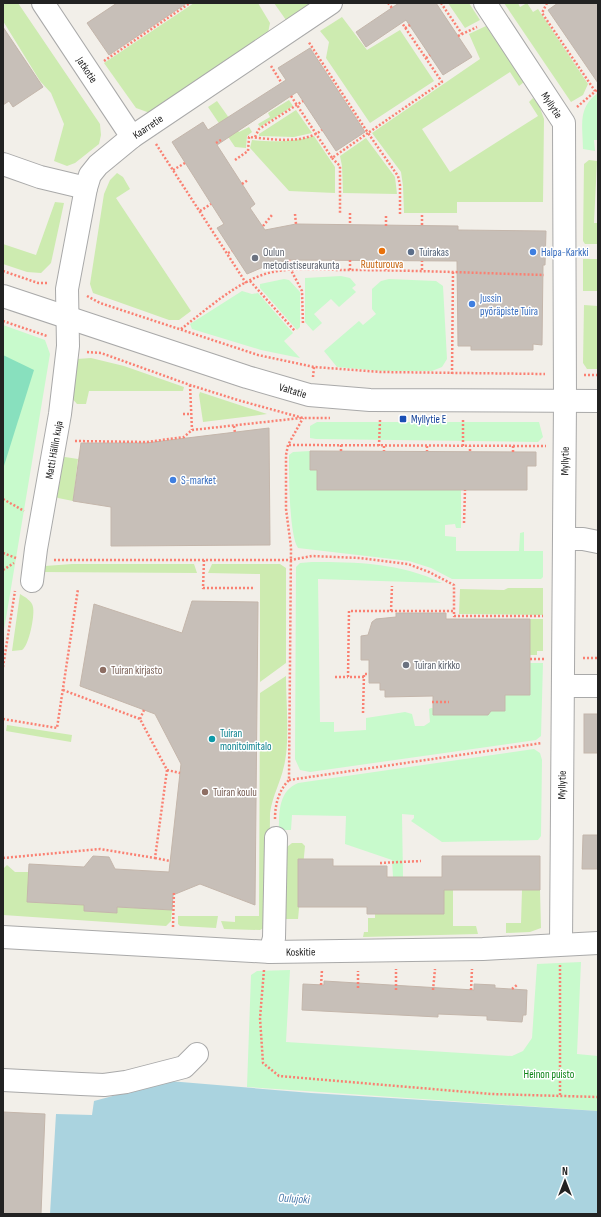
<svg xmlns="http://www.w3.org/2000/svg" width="601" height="1217" viewBox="0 0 601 1217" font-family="'Sofia Sans Condensed',sans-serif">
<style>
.grass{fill:#cdebb0}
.park{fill:#c8facc}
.pitch{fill:#88e0be}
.water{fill:#aad3df}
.building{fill:#c7bfb8;stroke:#c4b6ab}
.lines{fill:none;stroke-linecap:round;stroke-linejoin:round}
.minor-casing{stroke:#a9a9a9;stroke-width:24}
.path{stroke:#fa8072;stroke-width:2.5;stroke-dasharray:2 2;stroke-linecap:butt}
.minor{stroke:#fff;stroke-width:22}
.food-dot{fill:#e8710a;stroke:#fff;stroke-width:1.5}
.service-dot{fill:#5c6f8a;stroke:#fff;stroke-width:1.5}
.shop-dot{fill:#3f7fe0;stroke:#fff;stroke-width:1.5}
.worship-dot{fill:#6b7280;stroke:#fff;stroke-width:1.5}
.transit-dot{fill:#1a4fb4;stroke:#fff;stroke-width:1.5}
.education-dot{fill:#8d6e63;stroke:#fff;stroke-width:1.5}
.culture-dot{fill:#0f9aa8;stroke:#fff;stroke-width:1.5}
.labels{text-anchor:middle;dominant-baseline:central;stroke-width:3;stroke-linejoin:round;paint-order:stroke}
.street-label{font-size:11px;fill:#222;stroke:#fff}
.worship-label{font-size:11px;fill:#5b616d;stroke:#fff;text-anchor:start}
.service-label{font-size:11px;fill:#4e5e75;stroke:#fff;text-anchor:start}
.shop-label{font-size:11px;fill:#366cbe;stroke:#fff;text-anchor:start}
.food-label{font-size:11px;fill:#c56008;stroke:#fff}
.transit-label{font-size:11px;fill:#164399;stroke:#fff;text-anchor:start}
.education-label{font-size:11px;fill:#785e54;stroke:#fff;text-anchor:start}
.culture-label{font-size:11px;fill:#0d838f;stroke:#fff;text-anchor:start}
.park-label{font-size:11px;fill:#0c8416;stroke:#fff}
.water-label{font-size:12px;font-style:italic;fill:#4a7aab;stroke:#fff}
</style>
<rect width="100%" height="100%" fill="#f2efe9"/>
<!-- grass -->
<g class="grass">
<path d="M3 3H18L100 124 101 135 99 144 75 163 67 166 54 161 64 124 51 93 40 81 3 21Z"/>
<path d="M194 3H258L270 23 268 33 150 113 136 108 104 63Z"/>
<path d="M274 3H313L286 20Z"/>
<path d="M448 3H469L480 20 465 28Z"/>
<path d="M504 3H518L520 7 527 3 533 12 538 9 588 84 583 95 571 102Z"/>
<path d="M342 17 367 50 400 30 434 81 370 123 326 58 329 42 320 31Z"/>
<path d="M486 26 524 82 519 86 510 72 422 129 450 172 538 116 529 102 533 98 539 105 544 119 543 202H457V213H404L403 186 401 172 372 133 480 59 469 34Z"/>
<path d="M289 100 293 106 260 127 258 124 270 117 268 113Z"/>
<path d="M217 101 239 132 249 127 252 132 247 136 246 148 235 147 208 107Z"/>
<path d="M296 110 312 133 294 137 259 136V134Z"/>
<path d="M314 136 335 167V193L289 191 250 148 252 140C274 142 292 142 314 136Z"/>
<path d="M366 138 395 177 397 194 343 193 342 166 340 156Z"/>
<path d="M589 160 597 161 594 223H598V244H585L583 241 584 164Z"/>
<path d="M117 173 123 177 130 189 116 198 191 311 179 320H169L93 293 90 284 104 194 110 180Z"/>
<path d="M55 202 64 203 51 263 41 273 27 272 3 264V244L36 255Z"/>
<rect x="583" y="259" width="15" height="32"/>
<path d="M584 305 598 306V369H587L583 363Z"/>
<path d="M91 358 124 366 184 387 183 391H89L86 404H77L71 397 77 359Z"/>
<path d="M200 392 267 414 203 422 199 395Z"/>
<path d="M65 457 78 459 73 501 58 498 55 496 62 458Z"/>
<path d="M72 564H194L197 573 40 572 41 568 45 566Z"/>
<path d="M212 564H280L286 568V663L260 682V574L208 573Z"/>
<path d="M508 588H543V615L459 614 460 589 504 590Z"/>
<path d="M20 594C25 597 32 601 33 607 35 615 29 646 22 650L12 651Z"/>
<path d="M530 619H543V651H537V655H530Z"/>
<path d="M286 676C286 701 290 743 284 766 280 784 273 794 270 813L269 921 264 928 260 930 224 929 221 921 235 922V916H259L260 693Z"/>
<path d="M7 725 72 735 71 742 6 731Z"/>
<path d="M292 843H302L305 846 298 919H283L287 847Z"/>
<path d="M7 865 15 872H29L27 902 84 905V911L117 913V907L172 910 171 921 166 926 3 915V869Z"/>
<path d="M444 890H453V926H476L478 934 363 937 364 932H368V918H375V914H444Z"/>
<path d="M522 890H540L541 928 530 932 506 933V923H521Z"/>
<path d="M178 916H218L216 928 180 926 178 924Z"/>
</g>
<!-- park -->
<g class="park">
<path d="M598 93V140H594L595 151 583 149C583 126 577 108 598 93Z"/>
<path d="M341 276 350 278 356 285 352 288 356 292 339 307 331 299 314 314 322 323 313 331 305 322V278Z"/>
<path d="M284 279 289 280 300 292V327L297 330 260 288V284Z"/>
<path d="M389 279 436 281 443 286 447 359 442 367 432 371H382L337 367 324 351 359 321 363 325 376 314 372 309V289L381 281Z"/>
<path d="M242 291 252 294 258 293 293 333 284 341 300 358 261 350 192 329 190 324Z"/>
<path d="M3 325 45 340 50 354 3 636Z"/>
<path d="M317 422H539L543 437 538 442 316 439 310 438V426Z"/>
<path d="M310 451V470H317V490H461V528H456L455 524 445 525V536L456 537V551H519L520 533 524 532V551H543V577L541 579H452L431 568 409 561 298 548C289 535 289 474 289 455L293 452Z"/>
<path d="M312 562C357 562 401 563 442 583L318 579 320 722H334V732L366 730V718L405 712 412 714 415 726H424L430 722 429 709 431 708 487 715 491 711H505V695H530V663H543L541 736 536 740 310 772 300 770 295 759 296 567 300 563Z"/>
<path d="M534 749 540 753 542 760 541 836 538 840 442 842 411 821 414 818V815L402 814 403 877H393L392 860 345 844 346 816 292 815 291 830H279C279 811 279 791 298 783Z"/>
<path d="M581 962 577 1054 598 1056V1111L247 1087 251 975 257 971 290 970 286 1042 512 1056 523 1051 532 1038 537 964Z"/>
</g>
<!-- pitch -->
<path class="pitch" d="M3 355 34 370 3 469Z"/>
<!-- water -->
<path class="water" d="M169 1081 311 1093 598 1111V1214H50L56 1114 92 1115 94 1101Z"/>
<!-- building -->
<g class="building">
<path d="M117 3H187L109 55 87 23Z"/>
<path d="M399 3H436L472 57 443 75 406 20 366 47 356 32Z"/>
<path d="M558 3H598V83L548 10Z"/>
<path d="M3 27 43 87 13 107 9 101 3 105Z"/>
<path d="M310 48 365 132 336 151 297 92 217 145 255 204 250 208 265 230 296 224 458 226V230L546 231 545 265H543L542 345 533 344V350H471V346H458L457 261 289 260 268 265 247 274 217 228 224 224 172 142 203 122 208 130 286 80 278 68Z"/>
<path d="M269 428 270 545 111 546V507L73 501 81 443H146Z"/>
<path d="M310 451 536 452V466H527V490H317V470H310Z"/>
<path d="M192 601 258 602 255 905 200 884 173 895 172 910 117 907V913L84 911V905L27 902 29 864 84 867 93 856 109 857 115 869 169 872 181 764 155 714 80 686 94 604 182 633Z"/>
<path d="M396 613H446V619H530V695H505V711H491L488 715H433V696L385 697V690H380V683H369V660H361V636L368 635 372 622 376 619 396 617Z"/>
<rect x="584" y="714" width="14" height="39"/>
<path d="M583 835H598V869H582Z"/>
<path d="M442 856H540V890H444V914H367V907H298V859H333V866H387V877H442Z"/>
<path d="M324 981 474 990V984L495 985V988L527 990 526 1015H523L522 1022 487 1020V1016L438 1014V1017L302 1010 303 984 324 985Z"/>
<path d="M3 1112 45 1114 41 1214H3Z"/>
</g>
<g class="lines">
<defs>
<g id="minor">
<path id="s1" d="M43 3 132 137"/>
<path id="s2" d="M485 3 564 123 565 400 561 944"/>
<path d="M3 164 40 177 86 188"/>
<path id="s3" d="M3 296 247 377 309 395 370 400 598 401"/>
<path d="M564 539H583L598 542"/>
<path id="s4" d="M32 581 36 549 60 414 68 346 67 289 86 188 90 175 98 165 132 137 331 3"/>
<path d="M563 686H598"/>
<path id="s5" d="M3 937 270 952 483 949 598 943"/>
<path d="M270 952 274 938 276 838"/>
<path d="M3 1080 81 1084 104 1085 126 1082 184 1067 197 1054"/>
</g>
</defs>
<!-- minor casing -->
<use href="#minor" class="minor-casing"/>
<!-- path -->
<g class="path">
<path d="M388 3 392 8"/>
<path d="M441 3 462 34"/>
<path d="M547 3 542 13 595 91"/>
<path d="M405 28 410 25"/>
<path d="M458 36 477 27"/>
<path d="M426 58 430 55"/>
<path d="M104 61 190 3"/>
<path d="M271 66 281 82"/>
<path d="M291 96 332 158 368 133 308 41"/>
<path d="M577 107 598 89"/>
<path d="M255 137 259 129 303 101"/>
<path d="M216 143 221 140"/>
<path d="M156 144 246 283"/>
<path d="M332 158 340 166V213"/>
<path d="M235 160 248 151 249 137C272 139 302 145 322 130"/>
<path d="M173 170 185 163"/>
<path d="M242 184 248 180"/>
<path d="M200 211 211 204"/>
<path d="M350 213V225"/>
<path d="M295 214 296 224"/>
<path d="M400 214V185L398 176 368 133 442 82 402 23"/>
<path d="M422 215V226"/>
<path d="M263 226 272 215"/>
<path d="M386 226V214"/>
<path d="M228 253 232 251"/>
<path d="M289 260 291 270 302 291 303 325"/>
<path d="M386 261V270"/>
<path d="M350 270V260"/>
<path d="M422 270V261"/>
<path d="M3 271 38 283H48"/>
<path d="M250 281 295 331"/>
<path d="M87 296 100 303 258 355 314 367 381 372 545 374"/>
<path d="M3 321 47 336"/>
<path d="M181 329C206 310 232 286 262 275 287 266 317 270 343 270 411 270 477 273 544 275"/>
<path d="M87 352 101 353 190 385 241 401 303 418H330"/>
<path d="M452 374 453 271"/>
<path d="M584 375H598"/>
<path d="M313 377 314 367"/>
<path d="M190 385 192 430"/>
<path d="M183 414H191"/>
<path d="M234 426 235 433"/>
<path d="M75 441 147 442 184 437 192 430 301 418"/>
<path d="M289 445 546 446"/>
<path d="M341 445V451"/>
<path d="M379 446 380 420"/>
<path d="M384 446V451"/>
<path d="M427 446V451"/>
<path d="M463 446V420"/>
<path d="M513 446V452"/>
<path d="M470 451V446"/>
<path d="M3 499 24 511"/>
<path d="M464 523 465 490"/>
<path d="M3 553 16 558"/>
<path d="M54 560H291L312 556 360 558 408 564 429 572 454 585V611"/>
<path d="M204 560 203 588H255"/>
<path d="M3 570 14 563"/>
<path d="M391 611 392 586"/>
<path d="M583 658H598"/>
<path d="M530 659H544"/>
<path d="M3 667 15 591"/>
<path d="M335 677H348"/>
<path d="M364 677H348L349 611H454V616H543"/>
<path d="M432 702H449"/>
<path d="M363 713 364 674H369"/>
<path d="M3 719 57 728 78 589"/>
<path d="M140 719 144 710"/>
<path d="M167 770 180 773"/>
<path d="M289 780 542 743"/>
<path d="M275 819C275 804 279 790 289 780L291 547 286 509V455L288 445 303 418"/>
<path d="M3 858 100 849 155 858 167 770 140 719 63 690"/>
<path d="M155 858 170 861"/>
<path d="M380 863 421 861"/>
<path d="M173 927 174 891"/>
<path d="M264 970 260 1018 263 1063 279 1076 491 1094 598 1097"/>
<path d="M321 985 322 970"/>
<path d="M358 988V971"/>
<path d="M512 989 517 985"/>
<path d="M396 990V969"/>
<path d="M433 990 435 969"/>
<path d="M471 990 472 969"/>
<path d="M560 1095V964"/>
</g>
<!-- minor -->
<use href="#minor" class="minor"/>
</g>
<!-- markers -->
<circle class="food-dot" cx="382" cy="251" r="4"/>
<circle class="service-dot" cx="411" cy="252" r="4"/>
<g class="shop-dot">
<circle cx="533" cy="252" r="4"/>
<circle cx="472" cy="304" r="4"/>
<circle cx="173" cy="480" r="4"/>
</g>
<g class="worship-dot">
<circle cx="255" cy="258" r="4"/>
<circle cx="406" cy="665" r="4"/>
</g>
<rect class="transit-dot" x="399" y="415" width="8" height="8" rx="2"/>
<g class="education-dot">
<circle cx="103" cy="670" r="4"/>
<circle cx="205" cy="792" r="4"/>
</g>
<circle class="culture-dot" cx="212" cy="739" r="4"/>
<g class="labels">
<!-- street labels -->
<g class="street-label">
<text stroke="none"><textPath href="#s1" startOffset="80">Jatkotie</textPath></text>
<text stroke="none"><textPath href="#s2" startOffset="122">Myllytie</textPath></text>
<text stroke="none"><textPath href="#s4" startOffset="487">Kaarretie</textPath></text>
<text stroke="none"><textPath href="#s3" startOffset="305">Valtatie</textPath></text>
<text stroke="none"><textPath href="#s4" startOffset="133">Matti Hällin kuja</textPath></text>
<text transform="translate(565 461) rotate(-89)">Myllytie</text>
<text transform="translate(562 785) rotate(-89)">Myllytie</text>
<text stroke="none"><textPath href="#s5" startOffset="298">Koskitie</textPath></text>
</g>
<!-- worship labels -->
<g class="worship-label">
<text x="263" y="252">Oulun<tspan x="263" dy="13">metodistiseurakunta</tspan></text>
<text x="414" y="665">Tuiran kirkko</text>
</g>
<!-- service labels -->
<g class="service-label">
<text x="419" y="252">Tuirakas</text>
</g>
<!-- shop labels -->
<g class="shop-label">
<text x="541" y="252">Halpa-Karkki</text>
<text x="480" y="298">Jussin<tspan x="480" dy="13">pyöräpiste Tuira</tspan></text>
<text x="181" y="480">S-market</text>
</g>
<!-- food labels -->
<g class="food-label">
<text x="382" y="264">Ruuturouva</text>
</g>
<!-- transit labels -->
<g class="transit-label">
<text x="411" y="419">Myllytie E</text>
</g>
<!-- education labels -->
<g class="education-label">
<text x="111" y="670">Tuiran kirjasto</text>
<text x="213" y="792">Tuiran koulu</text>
</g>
<!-- culture labels -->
<g class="culture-label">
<text x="220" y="733">Tuiran<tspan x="220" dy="13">monitoimitalo</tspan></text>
</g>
<!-- park labels -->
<g class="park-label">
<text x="549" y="1074">Heinon puisto</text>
</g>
<!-- water labels -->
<g class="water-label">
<text transform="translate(294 1199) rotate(4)">Oulujoki</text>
</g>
</g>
<!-- border -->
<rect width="601" height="1217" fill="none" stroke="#222222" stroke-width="8"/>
<!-- north arrow -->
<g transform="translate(565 1181)" stroke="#ffffff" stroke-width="3" paint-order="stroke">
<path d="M0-3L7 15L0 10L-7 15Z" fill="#222222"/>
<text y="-6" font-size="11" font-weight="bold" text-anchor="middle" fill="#222222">N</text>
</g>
</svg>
